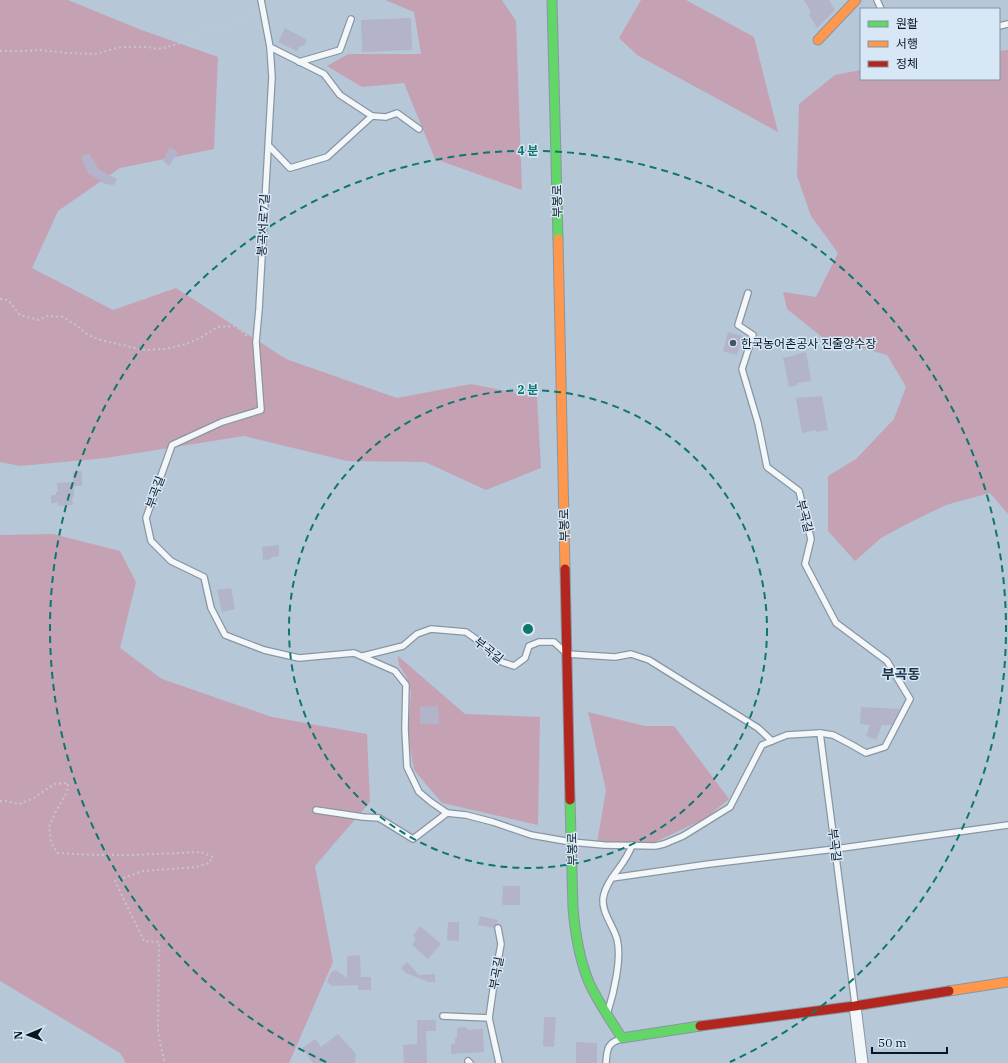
<svg xmlns="http://www.w3.org/2000/svg" width="1008" height="1063" viewBox="0 0 1008 1063" font-family="'IBM Plex Serif','Noto Sans KR',serif">
<style>
.green{fill:#c5a2b3}
.building{fill:#b3b4c9}
.lines{fill:none;stroke-linecap:round;stroke-linejoin:round}
.lane-casing{stroke:#8996a2;stroke-width:8}
.street-casing{stroke:#8996a2;stroke-width:13}
.fast-casing{stroke:#8996a2;stroke-width:11}
.slow-casing{stroke:#8996a2;stroke-width:11}
.jam-casing{stroke:#8996a2;stroke-width:11}
.path{stroke:#c2c7cb;stroke-width:2;stroke-dasharray:2 3;stroke-linecap:butt}
.lane{stroke:#f4f7f9;stroke-width:5.5}
.street{stroke:#f4f7f9;stroke-width:11}
.fast{stroke:#63d668;stroke-width:9}
.slow{stroke:#ff974d;stroke-width:9}
.jam{stroke:#b3261e;stroke-width:9}
.ring{fill:none;stroke:#0f766e;stroke-width:2;stroke-dasharray:7 5}
.poi-dot{fill:#465460;stroke:#d7e7f6;stroke-width:1.5}
.labels{text-anchor:middle;dominant-baseline:central;stroke-width:3;stroke-linejoin:round;paint-order:stroke}
.street-label{font-size:12px;fill:#0a1620;stroke:#d7e7f6}
.poi-label{font-size:12px;fill:#0a1620;stroke:#d7e7f6;text-anchor:start}
.quarter-label{font-size:14px;font-weight:bold;fill:#173249;stroke:#d7e7f6}
.centre{fill:#0f766e;stroke:#d7e7f6;stroke-width:2}
.ring-label{font-size:12px;text-anchor:middle;font-weight:bold;fill:#0f766e;stroke:#d7e7f6;stroke-width:3;stroke-linejoin:round;paint-order:stroke}
</style>
<rect width="100%" height="100%" fill="#b6c7d8"/>
<!-- green -->
<g class="green">
<path d="M0 0H68L139 29 218 57 214 149 120 168 58 211 32 268 113 310 176 288 286 359 397 398 471 384 537 397 541 468 486 490 425 462 347 461 244 436 106 458 20 466 0 462Z"/>
<path d="M385 0H502L516 21 522 190 435 159 404 83 362 87 327 66 348 54H421L414 12Z"/>
<path d="M641 0H686L754 37 778 132 637 55 619 38Z"/>
<path d="M1008 50V514L990 493 946 505 907 524 881 538 855 561 828 531V476L856 459 894 419 906 387 887 355 822 337 787 309 783 292 816 297 838 253 811 216 797 176 799 104 835 75 861 70V79H999V51Z"/>
<path d="M53 534 120 551 136 582 120 648 162 679 272 717 367 734 370 802 315 866 333 962 289 1063H126L120 1053 0 981V535Z"/>
<path d="M398 656 465 714 540 717 538 825 442 803 414 770 408 735 411 692 406 676 399 665Z"/>
<path d="M588 712 645 726H674L729 799 706 818 653 843H597L606 790Z"/>
</g>
<!-- building -->
<g class="building">
<path d="M804 0H829L835 10 817 28 809 14 811 12Z"/>
<path d="M411 18 412 50 362 52 361 20Z"/>
<path d="M285 28 307 40 304 46H300L297 51 278 42Z"/>
<path d="M170 147 178 152 169 166 163 161Z"/>
<path d="M89 153 99 170 117 179 114 185 105 184 88 173 81 157Z"/>
<path d="M728 332 742 336 737 355 723 351Z"/>
<path d="M806 352 811 381 797 383 798 385 789 387 783 358 797 355V354Z"/>
<path d="M822 396 828 430 816 432V430L802 433 796 398Z"/>
<path d="M82 471V486H74V497H72L73 505 58 506V503H51V495H56V492H58L57 483 73 482V472Z"/>
<path d="M279 545V556L271 557V559L263 560 262 547Z"/>
<path d="M231 588 235 609 222 612 217 590Z"/>
<path d="M438 706 439 724H420V707Z"/>
<path d="M861 707 900 709 892 725H882L876 740 866 736 870 725 860 724Z"/>
<path d="M503 886H520V905H502Z"/>
<path d="M480 916 498 920 497 924 494 926V928L478 925Z"/>
<path d="M448 922H459V941L447 940Z"/>
<path d="M420 926 441 944 428 959 412 945 416 939 413 936Z"/>
<path d="M360 955 361 977H371V990H358V985L332 986 327 982 331 972 336 970 347 978V956Z"/>
<path d="M407 962 419 975 435 974V982H428L406 973 401 968Z"/>
<path d="M544 1017H556L554 1047 543 1046Z"/>
<path d="M417 1020H436V1031H426L427 1063H404L403 1045 417 1044Z"/>
<path d="M466 1027 467 1030 483 1029 484 1052 451 1054V1044H455V1038H457V1028Z"/>
<path d="M338 1034 356 1054 355 1063H313L302 1048 315 1039 321 1047Z"/>
<path d="M576 1042 597 1043V1063H576Z"/>
</g>
<g class="lines">
<defs>
<g id="lane">
<path d="M261 0 270 47 272 77 259 309 256 342 261 410 222 422 172 445 146 518 151 541 171 561 204 577 211 608 225 635 264 650 299 658 354 653 395 671 406 685 405 729 407 767 419 792 431 802 447 813 466 815 493 822 531 835 571 842 604 845 655 846 664 844 683 836 730 807 762 745 787 735 820 733 855 1004"/>
<path d="M877 0 881 9"/>
<path d="M999 26 1008 24"/>
<path d="M299 62 340 50 351 19"/>
<path d="M372 116 386 117 397 113 419 129"/>
<path d="M269 146 290 168 327 157 372 116 340 95 324 74 270 47"/>
<path d="M748 293 738 325 753 335 742 369 758 423 767 467 799 491 811 539 805 564 836 623 887 661 910 699 885 747 866 753 852 745 833 735 820 733"/>
<path d="M363 656 403 646 417 634 431 629 466 632 483 644 502 662 514 666 525 658 529 646 539 642H554L567 654 615 657 631 654 649 660 758 728 772 741"/>
<path d="M316 810 363 817 379 818 413 839 447 813"/>
<path d="M612 878 709 864 835 849 1008 825"/>
<path d="M498 928 501 944 494 983 489 1018 499 1063"/>
<path d="M608 1011C614 992 622 958 617 939 613 925 602 913 603 899 606 878 626 865 632 845"/>
<path d="M443 1016 489 1018"/>
<path d="M468 1061 470 1063"/>
<path d="M606 1063C607 1050 607 1042 622 1039"/>
</g>
<path id="street" d="M855 1006 862 1063"/>
<g id="fast">
<path d="M552 0 558 239"/>
<path d="M570 800 573 908C575 932 579 957 588 980 597 1001 610 1019 622 1038L700 1026"/>
</g>
<g id="slow">
<path d="M818 40 856 0"/>
<path d="M558 239 565 569"/>
<path d="M949 991 1008 982"/>
</g>
<g id="jam">
<path d="M565 569 570 800"/>
<path d="M700 1026 855 1006 949 991"/>
</g>
</defs>
<!-- lane casing -->
<use href="#lane" class="lane-casing"/>
<!-- street casing -->
<use href="#street" class="street-casing"/>
<!-- fast casing -->
<use href="#fast" class="fast-casing"/>
<!-- slow casing -->
<use href="#slow" class="slow-casing"/>
<!-- jam casing -->
<use href="#jam" class="jam-casing"/>
<!-- path -->
<g class="path">
<path d="M0 51H22L40 50 67 53 96 54 117 48 127 47H147L157 49 164 48 183 42 196 33 204 30 234 24 241 21 247 16 256 11"/>
<path d="M0 299 8 300 20 315 39 320 47 316 63 317 76 325 88 335 101 340 144 350 165 349 186 344 200 338 218 327 235 326 248 337"/>
<path d="M0 801H7L19 804 34 798 54 784 68 783 67 792 55 813 49 827 51 841 57 853 95 855H132L201 852 213 857 209 863 196 867 143 871 115 881 144 941 159 942 158 1031 161 1047 165 1063"/>
</g>
<!-- lane -->
<use href="#lane" class="lane"/>
<!-- street -->
<use href="#street" class="street"/>
<!-- fast -->
<use href="#fast" class="fast"/>
<!-- slow -->
<use href="#slow" class="slow"/>
<!-- jam -->
<use href="#jam" class="jam"/>
</g>
<!-- distance rings -->
<g class="ring">
<circle cx="528" cy="629" r="239"/>
<path d="M326 1062A478 478 0 1 1 730 1062"/>
</g>
<!-- markers -->
<circle class="poi-dot" cx="733" cy="343" r="4"/>
<g class="labels">
<!-- street labels -->
<g class="street-label">
<text transform="translate(557 201) rotate(-91)">부봉로</text>
<text transform="translate(263 225) rotate(-87)">봉곡서로7길</text>
<text transform="translate(155 492) rotate(-70)">부곡길</text>
<text transform="translate(805 516) rotate(75)">부곡길</text>
<text transform="translate(564 525) rotate(-91)">부봉로</text>
<text transform="translate(489 650) rotate(38)">부곡길</text>
<text transform="translate(835 845) rotate(83)">부곡길</text>
<text transform="translate(572 849) rotate(-91)">부봉로</text>
<text transform="translate(496 973) rotate(-80)">부곡길</text>
</g>
<!-- poi labels -->
<g class="poi-label">
<text x="741" y="343">한국농어촌공사 진줄양수장</text>
</g>
<!-- quarter labels -->
<g class="quarter-label">
<text x="901" y="674">부곡동</text>
</g>
</g>
<circle cx="528" cy="629" r="6" class="centre"/>
<g class="ring-label">
<text x="528" y="155">4 분</text>
<text x="528" y="394">2 분</text>
</g>
<!-- legend -->
<rect x="860" y="8" width="140" height="72" fill="#d7e7f6" stroke="#8593a0"/>
<rect x="868" y="21" width="20" height="6" fill="#63d668" stroke="#8593a0"/>
<text x="896" y="28" font-size="12" fill="#0a1620">원활</text>
<rect x="868" y="41" width="20" height="6" fill="#ff974d" stroke="#8593a0"/>
<text x="896" y="48" font-size="12" fill="#0a1620">서행</text>
<rect x="868" y="61" width="20" height="6" fill="#b3261e" stroke="#8593a0"/>
<text x="896" y="68" font-size="12" fill="#0a1620">정체</text>
<!-- north arrow -->
<g transform="translate(28 1035) rotate(268)" stroke="#d7e7f6" stroke-width="3" paint-order="stroke">
<path d="M0-3L7 15L0 10L-7 15Z" fill="#0a1620"/>
<text y="-6" font-size="11" font-weight="bold" text-anchor="middle" fill="#0a1620">N</text>
</g>
<!-- scale -->
<path d="M872 1047v6h75v-6" fill="none" stroke="#0a1620" stroke-width="2"/>
<text x="878" y="1047" font-size="12" fill="#0a1620" stroke="#d7e7f6" stroke-width="3" paint-order="stroke">50 m</text>
</svg>
